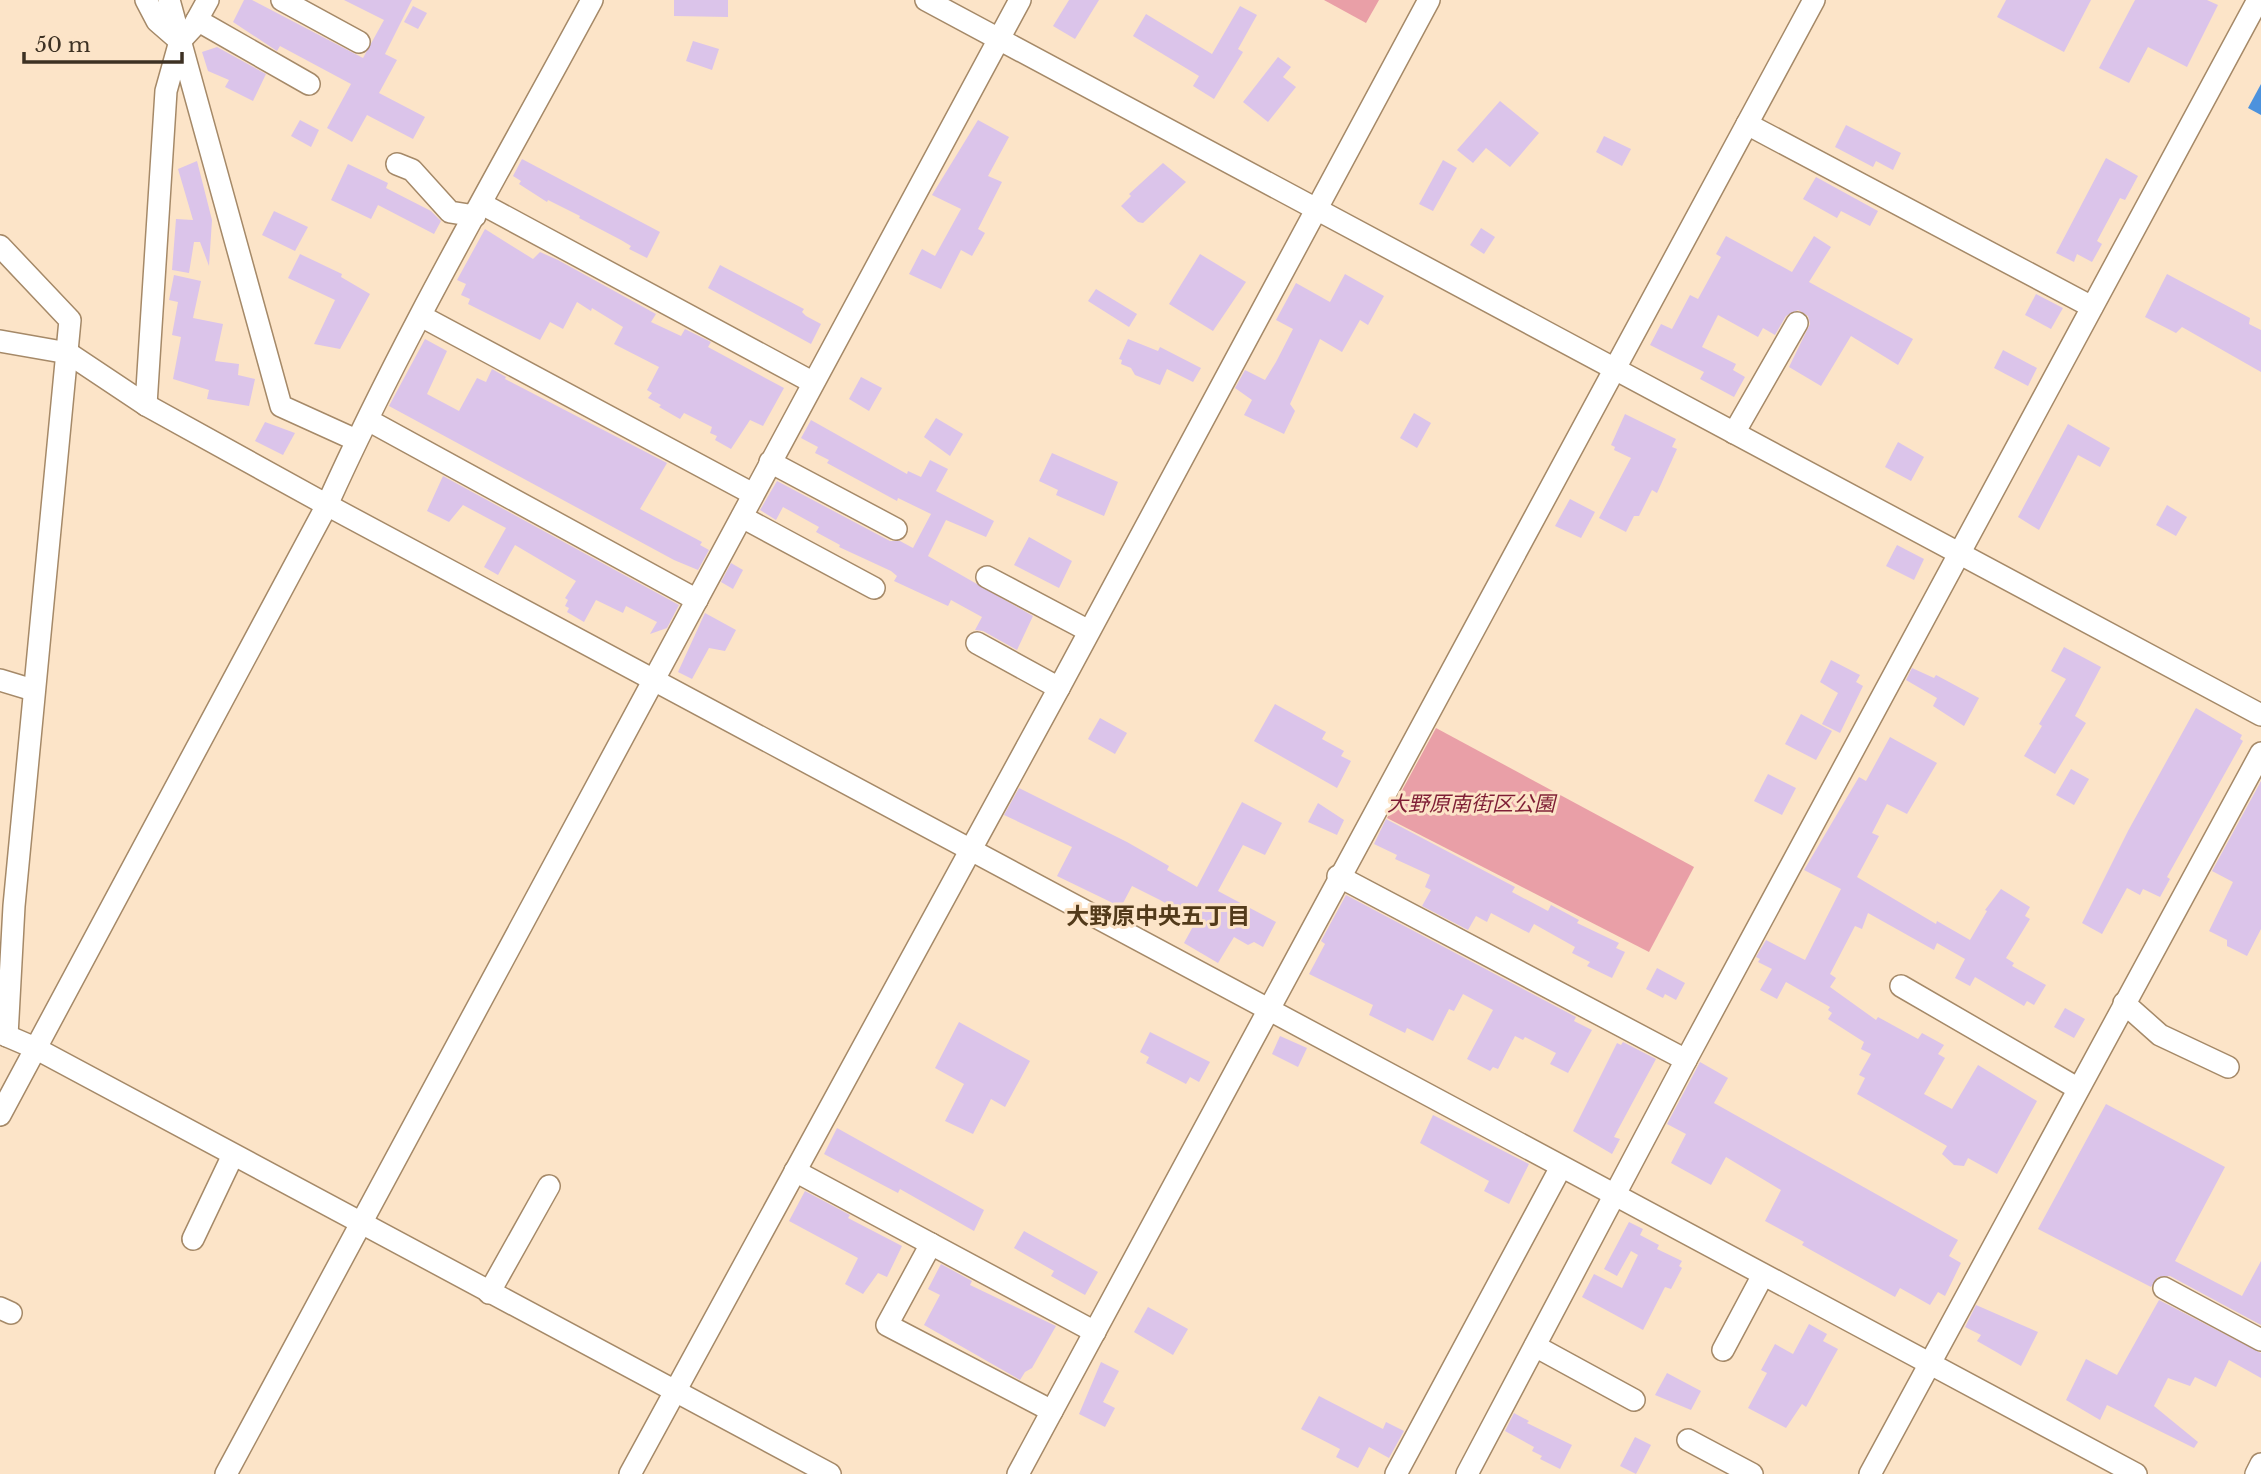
<svg xmlns="http://www.w3.org/2000/svg" width="2261" height="1474" viewBox="0 0 2261 1474" font-family="'Libre Baskerville','Noto Sans JP',serif">
<style>
.green{fill:#e99fa7}
.water{fill:#4c92dd}
.building{fill:#dbc4ea}
.lines{fill:none;stroke-linecap:round;stroke-linejoin:round}
.minor-casing{stroke:#a58968;stroke-width:24}
.minor{stroke:#fff;stroke-width:21}
.labels{text-anchor:middle;dominant-baseline:central;stroke-width:6;stroke-linejoin:round;paint-order:stroke}
.park-label{font-size:21px;font-style:italic;fill:#7f1e35;stroke:#fce4c8}
.neighbourhood-label{font-size:23px;font-weight:bold;fill:#523a1a;stroke:#fce4c8}
</style>
<rect width="100%" height="100%" fill="#fce4c8"/>
<!-- green -->
<g class="green">
<path d="M1324 0H1379L1366 23Z"/>
<path d="M1436 728 1694 867 1649 952 1387 818Z"/>
</g>
<!-- water -->
<path class="water" d="M2261 84V115L2248 108Z"/>
<!-- building -->
<g class="building">
<path d="M244 0H252L363 58 384 20 344 0H412L385 54 397 60 379 93 425 117 413 139 367 115 352 142 327 128 351 84 280 46 277 51 233 22Z"/>
<path d="M674 0H728V17L674 16Z"/>
<path d="M1069 0H1099L1075 39 1053 26Z"/>
<path d="M2006 0H2091L2064 52 1997 17Z"/>
<path d="M2135 0H2207L2218 5 2187 67 2148 47 2129 83 2099 68Z"/>
<path d="M413 6 427 13 418 29 404 22Z"/>
<path d="M1240 6 1257 15 1238 49 1243 52 1214 99 1193 86 1199 76 1133 36 1146 14 1212 54Z"/>
<path d="M693 41 719 49 712 70 686 61Z"/>
<path d="M217 47 266 74 253 101 225 87 229 80 208 71 202 52Z"/>
<path d="M1278 57 1291 67 1283 77 1296 87 1268 122 1243 102Z"/>
<path d="M1500 101 1539 133 1510 167 1486 148 1473 163 1457 150Z"/>
<path d="M300 120 319 130 311 147 291 136Z"/>
<path d="M978 120 1009 137 988 176 1002 182 978 229 985 233 972 256 961 250 941 289 909 274 922 249 935 256 961 209 932 195Z"/>
<path d="M1846 125 1901 153 1893 170 1876 161 1873 167 1835 147Z"/>
<path d="M1604 136 1631 149 1622 166 1596 152Z"/>
<path d="M2106 158 2138 176 2125 200 2120 198 2097 241 2102 244 2092 262 2077 254 2074 262 2056 253Z"/>
<path d="M522 159 660 232 647 258 629 249 631 246 621 240 579 218 580 216 548 200 547 202 519 184 521 181 513 176Z"/>
<path d="M1443 160 1457 168 1433 211 1419 204Z"/>
<path d="M197 161 212 220 209 266 200 242H194L189 273 172 270 176 219 193 220 178 169Z"/>
<path d="M1163 163 1186 182 1143 223 1138 222 1121 206 1131 196 1129 194Z"/>
<path d="M348 164 388 183 386 188 431 211 441 221 434 234 378 205 371 219 331 200Z"/>
<path d="M1816 177 1878 211 1870 226 1841 211 1837 218 1803 199Z"/>
<path d="M274 211 308 227 295 251 262 235Z"/>
<path d="M1481 228 1495 237 1484 254 1470 245Z"/>
<path d="M485 229 533 259 540 252 558 260 656 314 651 322 681 336 685 329 711 342 708 347 784 388 763 426 750 420 731 449 715 440 717 436 710 433 712 427 684 413 680 419 659 407 661 405 648 398 652 393 647 390 659 367 614 344 623 327 592 308 591 311 577 302 563 329 550 322 540 340 468 304 470 299 461 295 466 284 457 280Z"/>
<path d="M1726 236 1792 272 1814 236 1831 247 1809 282 1913 339 1898 365 1851 336 1821 386 1789 367 1810 324 1808 316 1798 310 1786 316 1775 335 1763 328 1758 337 1718 315 1702 347 1736 364 1733 370 1745 377 1734 397 1700 379 1704 372 1650 345 1661 324 1672 329 1690 295 1698 299 1721 257 1716 254Z"/>
<path d="M300 254 342 274 341 277 370 294 340 349 314 344 335 300 288 278Z"/>
<path d="M1200 254 1246 282 1213 331 1169 304Z"/>
<path d="M720 265 804 309 802 312 806 316 821 324 811 344 708 288Z"/>
<path d="M1345 274 1384 296 1368 325 1360 320 1342 352 1320 339 1290 404 1295 411 1284 434 1244 415 1252 400 1235 388 1245 370 1265 380 1276 362 1293 329 1276 320 1296 283 1330 302Z"/>
<path d="M2167 274 2250 318 2249 324 2261 330V372L2182 327 2176 333 2145 317Z"/>
<path d="M174 275 201 281 193 318 223 324 215 361 239 364 238 375 255 379 249 406 207 399 209 390 173 379 181 337 172 335 178 302 169 300Z"/>
<path d="M1096 289 1137 314 1129 327 1088 301Z"/>
<path d="M2036 294 2063 308 2051 329 2025 315Z"/>
<path d="M425 339 447 351 427 394 459 411 477 378 486 382 492 369 506 377 505 379 667 463 640 509 702 542 700 545 709 550 698 570 674 560 389 406Z"/>
<path d="M1128 339 1158 351 1160 347 1201 368 1193 382 1167 369 1160 385 1135 375 1131 368 1121 364 1122 360 1119 359Z"/>
<path d="M2003 350 2037 368 2028 386 1994 368Z"/>
<path d="M861 377 882 388 869 411 849 399Z"/>
<path d="M1414 413 1431 423 1417 448 1400 438Z"/>
<path d="M1625 414 1676 439 1672 447 1677 449 1657 493 1652 490 1639 516H1634L1626 532 1599 518 1631 458 1614 450 1615 447 1611 445Z"/>
<path d="M936 418 963 434 950 456 924 437Z"/>
<path d="M811 420 907 474 908 471 921 477 930 460 948 469 936 491 994 521 986 537 946 520 928 556 1033 616 1017 650 983 631 975 630 982 617 951 600 948 606 894 581 897 576 891 571 839 547 840 545 816 532 819 527 783 507 776 520 760 510 777 481 890 541H900L913 548 931 514 898 498 897 501 827 463 829 460 815 453 818 447 801 438Z"/>
<path d="M265 422 295 433 283 455 255 441Z"/>
<path d="M2068 424 2110 448 2100 467 2078 455 2039 530 2018 517Z"/>
<path d="M1898 442 1924 457 1911 481 1885 467Z"/>
<path d="M1052 453 1118 482 1104 516 1056 495 1058 490 1039 481Z"/>
<path d="M443 476 679 605 667 628 650 634 657 622 626 606 623 613 596 600 584 622 567 612 569 608 565 606 568 600 565 598 576 581 515 545 498 575 484 567 506 528 463 505 449 522 427 511Z"/>
<path d="M1570 499 1595 512 1581 538 1555 526Z"/>
<path d="M2167 505 2187 517 2176 536 2156 525Z"/>
<path d="M1029 537 1072 561 1059 588 1014 565Z"/>
<path d="M1897 545 1924 559 1914 580 1886 566Z"/>
<path d="M731 563 743 570 733 589 721 582Z"/>
<path d="M705 613 736 630 725 651 709 648 692 679 678 672Z"/>
<path d="M2064 647 2101 667 2075 716 2086 723 2055 774 2024 756 2042 726 2039 724 2066 679 2051 671Z"/>
<path d="M1831 660 1860 675 1856 682 1863 686 1840 733 1822 724 1838 693 1820 682Z"/>
<path d="M1912 668 1934 678 1936 675 1979 698 1964 726 1933 706 1937 698 1906 680Z"/>
<path d="M1275 704 1326 732 1322 739 1344 751 1341 756 1351 761 1337 788 1254 741Z"/>
<path d="M2196 708 2242 735 2240 739 2243 741 2167 877 2170 879 2160 897 2143 889 2140 895 2127 888 2102 934 2082 923 2128 831Z"/>
<path d="M1801 714 1832 731 1816 760 1785 744Z"/>
<path d="M1100 718 1127 733 1115 754 1088 739Z"/>
<path d="M1890 737 1937 763 1907 814 1887 804 1872 833 1879 836 1857 877 1936 924 1937 921 1970 940 1987 911 1985 910 2001 889 2030 907 2025 916 2030 919 2006 958 2014 963 2012 966 2046 985 2034 1005 2027 1001 2024 1006 1975 977 1970 986 1955 978 1965 959 1937 943 1934 950 1868 913 1862 929 1855 926 1830 974 1836 978 1830 987 1876 1020 1878 1017 1918 1039 1922 1033 1944 1045 1938 1054 1945 1058 1924 1094 1952 1109 1978 1065 2037 1101 1997 1174 1968 1158 1964 1166 1954 1165 1942 1154 1947 1146 1857 1094 1865 1078 1859 1075 1871 1054 1861 1049 1864 1042 1828 1019 1832 1013 1828 1010 1830 1007 1786 982 1777 999 1760 990 1772 969 1758 962 1760 959 1756 957 1766 940 1805 960 1841 889 1804 870 1859 777 1866 781Z"/>
<path d="M2071 769 2089 779 2074 805 2056 795Z"/>
<path d="M1768 774 1796 788 1782 815 1754 801Z"/>
<path d="M2261 781V929L2247 956 2227 946V940L2209 931 2233 882 2212 871Z"/>
<path d="M1019 788 1127 842 1169 866 1167 870 1197 887 1242 802 1282 823 1265 855 1243 845 1218 891 1276 922 1263 947 1254 942 1248 945 1234 937 1218 963 1184 943 1196 921 1160 900 1132 886 1121 907 1057 876 1072 847 1004 815Z"/>
<path d="M1318 803 1344 820 1337 835 1308 822Z"/>
<path d="M1386 819 1515 887 1512 892 1548 911 1551 905 1579 920 1577 923 1619 943 1616 948 1625 952 1612 978 1587 966 1590 962 1572 953 1575 947 1534 924 1529 933 1491 913 1487 922 1476 916 1468 930 1422 906 1431 890 1425 887 1430 875 1395 859 1397 855 1374 844Z"/>
<path d="M1346 895 1576 1017 1574 1021 1592 1030 1568 1073 1550 1064 1556 1053 1525 1037 1523 1040 1515 1036 1498 1069 1493 1067 1490 1071 1467 1059 1493 1010 1463 994 1454 1011 1449 1009 1433 1041 1407 1028 1405 1033 1369 1015 1373 1005 1309 974 1325 944 1321 941Z"/>
<path d="M1657 968 1685 983 1676 1000 1665 994 1663 998 1646 989Z"/>
<path d="M2065 1008 2085 1019 2074 1038 2054 1027Z"/>
<path d="M959 1022 1030 1061 1005 1107 991 1099 973 1134 945 1121 964 1084 935 1068Z"/>
<path d="M1150 1032 1210 1062 1199 1082 1190 1077 1186 1084 1146 1063 1149 1057 1140 1052Z"/>
<path d="M1280 1036 1307 1048 1298 1067 1272 1054Z"/>
<path d="M1623 1042 1656 1059 1614 1137 1620 1139 1612 1154 1573 1131 1617 1043 1621 1045Z"/>
<path d="M1700 1062 1728 1078 1714 1103 1958 1240 1949 1256 1961 1263 1945 1296 1938 1292 1930 1305 1900 1288 1895 1297 1802 1245 1804 1242 1765 1221 1781 1190 1726 1157 1711 1185 1671 1163 1686 1134 1667 1124Z"/>
<path d="M2106 1104 2225 1167 2175 1261 2242 1296 2261 1261V1325L2170 1276 2158 1277 2151 1287 2038 1229Z"/>
<path d="M1433 1115 1529 1164 1509 1204 1484 1191 1489 1181 1420 1143Z"/>
<path d="M837 1128 984 1210 974 1231 900 1189 898 1193 824 1154Z"/>
<path d="M805 1191 850 1215 848 1218 902 1246 887 1277 878 1273 863 1294 845 1284 858 1258 789 1221Z"/>
<path d="M1629 1222 1643 1229 1640 1235 1659 1245 1657 1249 1682 1261 1679 1266 1682 1268 1671 1289 1665 1287 1643 1330 1582 1297 1594 1274 1622 1288 1638 1255 1631 1251 1617 1276 1604 1269Z"/>
<path d="M1024 1231 1098 1272 1085 1295 1051 1276 1054 1271 1014 1248Z"/>
<path d="M941 1264 972 1281 970 1285 1056 1326 1032 1368 1025 1372 1020 1380 924 1325 940 1295 928 1289Z"/>
<path d="M2159 1300 2261 1353V1378L2229 1360 2216 1387 2195 1377 2190 1386 2168 1378 2154 1406 2198 1442 2194 1448 2107 1405 2100 1420 2066 1400 2086 1359 2117 1375Z"/>
<path d="M1976 1305 2038 1332 2021 1366 1977 1341 1981 1335 1965 1327Z"/>
<path d="M1148 1307 1188 1329 1173 1355 1134 1332Z"/>
<path d="M1809 1324 1827 1334 1823 1341 1838 1349 1806 1407 1802 1404 1786 1428 1748 1408 1767 1373 1761 1370 1775 1344 1793 1354Z"/>
<path d="M1101 1362 1119 1371 1103 1402 1115 1408 1105 1427 1079 1414Z"/>
<path d="M1667 1373 1701 1391 1691 1410 1655 1395Z"/>
<path d="M1319 1396 1383 1429 1386 1422 1404 1431 1389 1458 1369 1447 1358 1468 1336 1457 1340 1449 1301 1429Z"/>
<path d="M1514 1413 1529 1421 1527 1423 1572 1445 1560 1469 1540 1459 1542 1456 1532 1451 1534 1447 1505 1431Z"/>
<path d="M1635 1437 1651 1445 1636 1474 1620 1466Z"/>
</g>
<g class="lines">
<defs>
<g id="minor">
<path d="M146 0 157 21 180 41"/>
<path d="M169 0 281 406 356 440"/>
<path d="M282 0 359 42"/>
<path d="M926 0 2261 715"/>
<path d="M197 20 309 84"/>
<path d="M1747 124 2092 307"/>
<path d="M397 164 412 170 450 212 475 216"/>
<path d="M482 204 812 382"/>
<path d="M0 246 70 320 14 906 7 1036"/>
<path d="M421 316 753 494"/>
<path d="M0 341 68 353 146 405 327 505 2136 1474"/>
<path d="M146 405 166 91 180 41 193 27 208 0"/>
<path d="M368 420 697 600"/>
<path d="M1734 433 1797 323"/>
<path d="M770 462 896 529"/>
<path d="M742 517 874 588"/>
<path d="M987 577 1089 631"/>
<path d="M977 643 1059 688"/>
<path d="M0 680 33 690"/>
<path d="M1338 876 1686 1060"/>
<path d="M1901 986 2077 1088"/>
<path d="M2124 1003 2160 1035 2228 1067"/>
<path d="M0 1033 35 1048 830 1474"/>
<path d="M0 1115 327 505C405 332 502 167 592 0"/>
<path d="M795 1171 1095 1332"/>
<path d="M193 1239 233 1155"/>
<path d="M931 1244 887 1325 1052 1411"/>
<path d="M2164 1288 2261 1340"/>
<path d="M489 1293 549 1186"/>
<path d="M0 1308 11 1313"/>
<path d="M1535 1346 1634 1400"/>
<path d="M1723 1350 1763 1275"/>
<path d="M1688 1440 1752 1474"/>
<path d="M226 1474 1020 0"/>
<path d="M630 1474 1059 688 1429 0"/>
<path d="M1018 1474 1814 0"/>
<path d="M1396 1474 1561 1167"/>
<path d="M1467 1474 1686 1060 2258 0"/>
<path d="M1870 1474 2261 753"/>
<path d="M2256 1474 2261 1464"/>
</g>
</defs>
<!-- minor casing -->
<use href="#minor" class="minor-casing"/>
<!-- minor -->
<use href="#minor" class="minor"/>
</g>
<g class="labels">
<!-- park labels -->
<g class="park-label">
<text x="1471" y="804">大野原南街区公園</text>
</g>
<!-- neighbourhood labels -->
<g class="neighbourhood-label">
<text x="1158" y="916">大野原中央五丁目</text>
</g>
</g>
<!-- scale -->
<path d="M24 52v10h158v-10" fill="none" stroke="#3d3123" stroke-width="3.5"/>
<text x="35" y="52" font-size="21" fill="#3d3123" stroke="#fce4c8" stroke-width="5" paint-order="stroke">50 m</text>
</svg>
